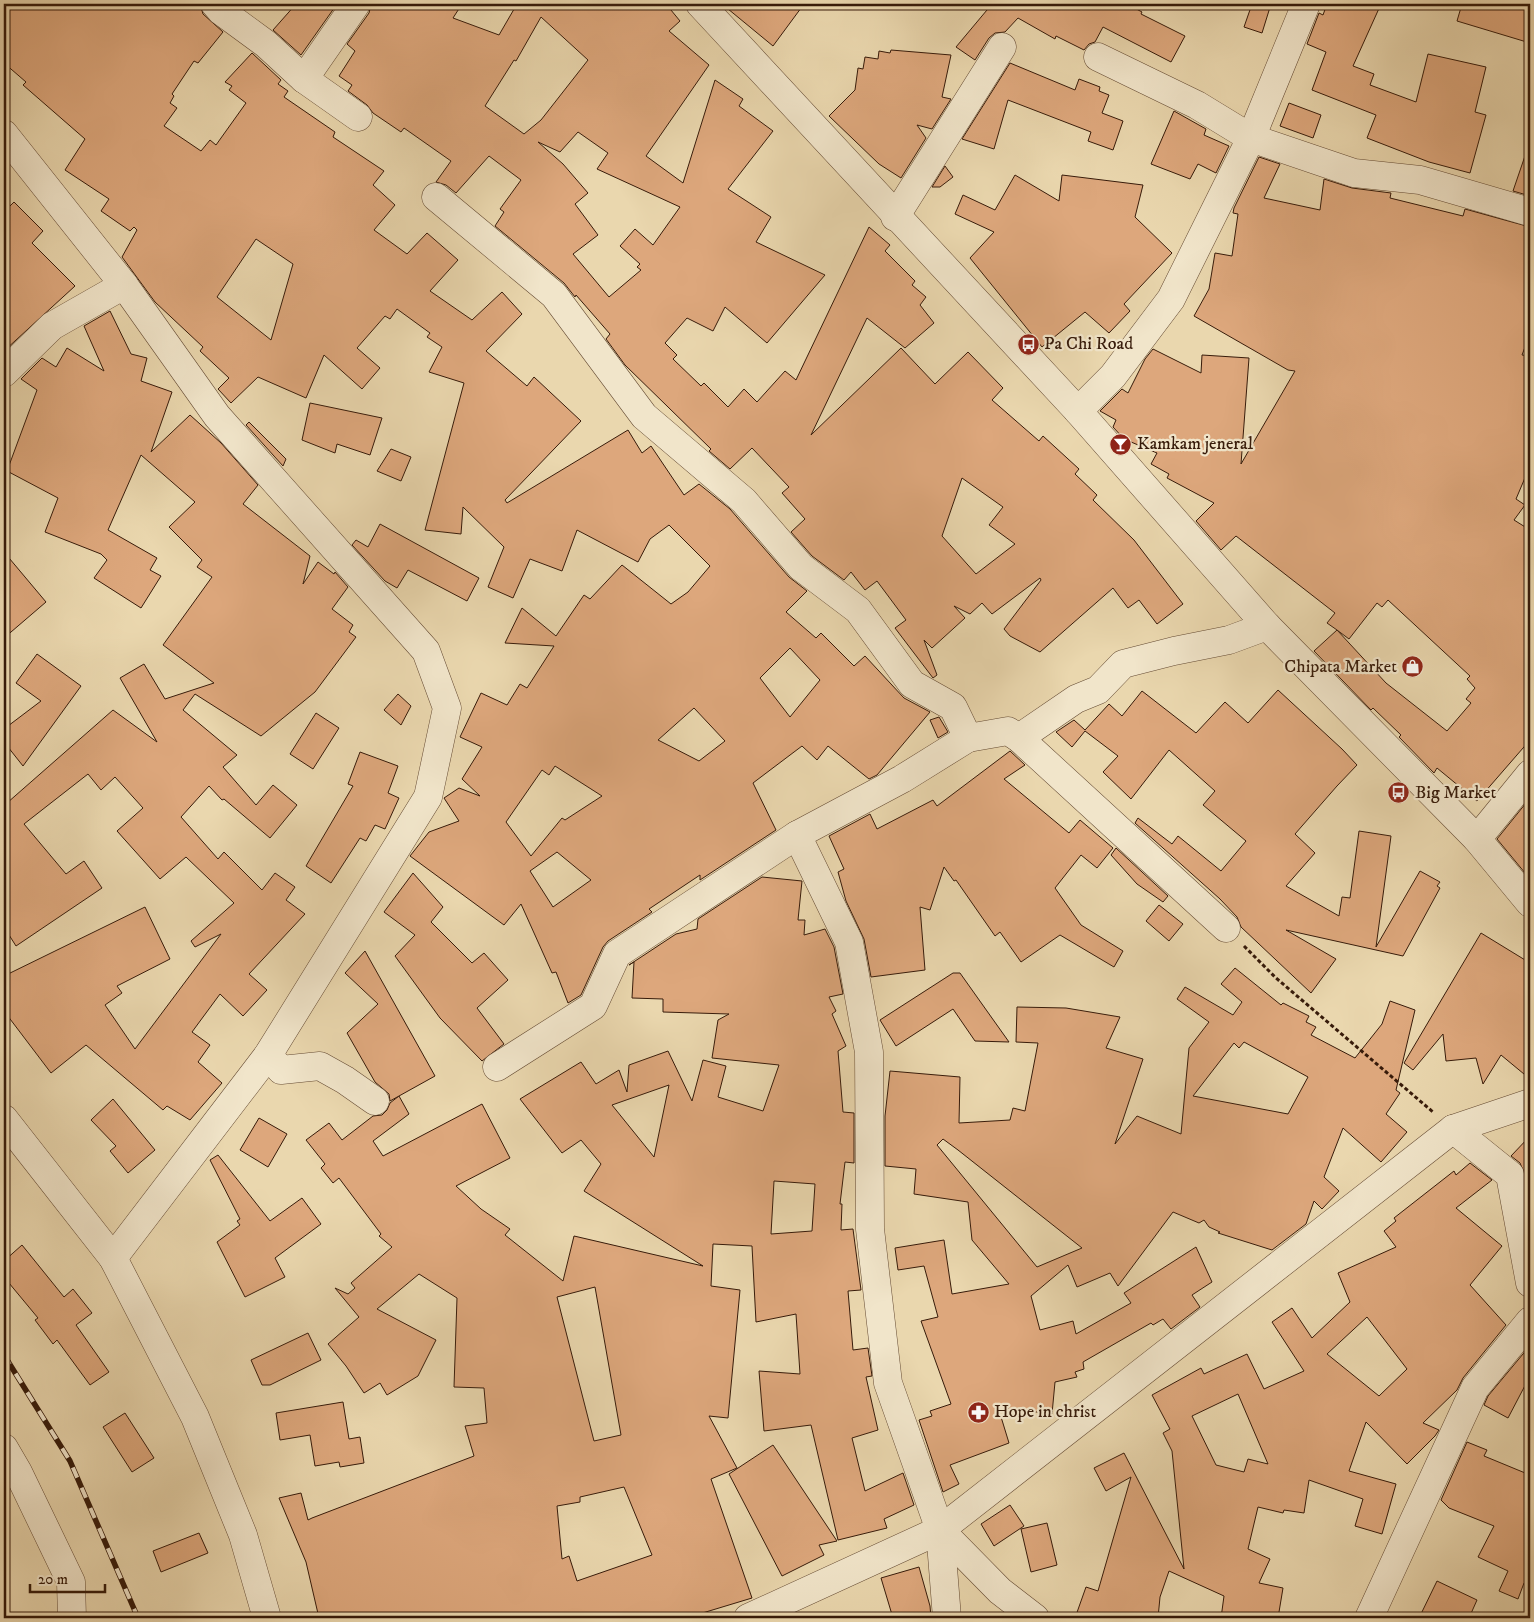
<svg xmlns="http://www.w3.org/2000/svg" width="1534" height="1622" viewBox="0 0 1534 1622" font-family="'IM FELL DW Pica',serif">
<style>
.building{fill:#dda77c;stroke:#371b0a;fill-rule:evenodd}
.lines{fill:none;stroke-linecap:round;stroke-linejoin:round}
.minor-casing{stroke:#644a33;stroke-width:29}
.path{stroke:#371b0a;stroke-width:3;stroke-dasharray:4 2.5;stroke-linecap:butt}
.minor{stroke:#f1e5ca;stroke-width:28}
.rail-casing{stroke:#371b0a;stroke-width:5.5}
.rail{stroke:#f1e5ca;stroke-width:4;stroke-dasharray:11;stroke-linecap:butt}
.labels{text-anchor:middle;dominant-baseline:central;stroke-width:4.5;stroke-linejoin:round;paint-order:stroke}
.poi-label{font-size:18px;fill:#371b0a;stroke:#f1e5ca;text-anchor:start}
</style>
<rect width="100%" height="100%" fill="#ead7ae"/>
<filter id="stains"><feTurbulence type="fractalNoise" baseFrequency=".004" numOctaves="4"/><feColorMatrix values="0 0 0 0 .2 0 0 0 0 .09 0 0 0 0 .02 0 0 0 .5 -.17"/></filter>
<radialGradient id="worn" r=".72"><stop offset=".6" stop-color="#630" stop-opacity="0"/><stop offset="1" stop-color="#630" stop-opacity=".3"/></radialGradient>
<!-- building -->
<g class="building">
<path d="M4 4H200L203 14 223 32 198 63 194 61 172 94 174 96 170 103 177 108 164 126 201 151 210 140 216 145 246 103 229 90 232 86 225 82 252 53 281 80 278 84 288 91 284 97 335 132 333 137 384 171 373 185 395 205 374 230 407 254 427 233 458 260 430 291 472 320 502 292 522 314 486 351 527 386 534 377 581 421 505 500 507 503 628 430 642 453 651 446 684 495 699 484 730 509 789 577 807 591 786 612 816 638 821 633 854 666 865 656 904 698 930 712 877 775 869 779 828 746 817 760 802 746 753 783 776 830 700 880V875L649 909 652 912 608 941 603 947 581 995 568 1003 556 972 552 973 521 904 504 925 410 856 429 832 459 821 444 798 459 788 480 796 462 779 482 747 460 737 481 693 507 705 520 684 527 688 554 646 505 643 522 608 556 636 584 595 590 599 622 565 671 604 688 592 710 566 669 525 650 539 638 562 577 530 562 571 530 559 513 598 488 587 504 547 463 507 461 534 425 530 464 383 429 372 442 347 427 337 430 333 397 309 390 319 385 316 357 348 380 368 362 389 324 355 306 398 258 377 231 403 218 389 229 378 200 351 203 347 155 302 122 257 137 230 134 227 130 231 101 211 109 199 65 170 85 139 23 85 26 82 4 63ZM256 239 293 264 271 340 217 297ZM790 648 820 680 790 717 760 678ZM694 708 725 741 699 761 658 740ZM555 766 602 796 565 820 562 818 531 856 506 822 542 770 549 775ZM557 852 591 880 553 907 530 871Z"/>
<path d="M296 4H337L301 55 273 30Z"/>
<path d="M371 4H462L453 18 499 35 517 4H666L680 21 669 31 709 65 646 156 683 183 715 80 743 99 739 106 773 131 728 189 771 217 756 242 825 275 767 343 725 307 713 331 687 318 665 343 677 355 673 359 701 386 704 383 728 407 744 389 757 402 785 371 796 380 869 227 890 245 885 251 915 281 912 285 926 297 920 305 934 323 905 348 867 318 811 435 901 348 935 384 968 352 1003 388 992 400 1039 441 1043 436 1079 469 1075 474 1097 495 1093 500 1134 540 1183 604 1157 624 1139 600 1128 608 1113 588 1040 652 1010 636 1004 629 1041 580 1040 578 992 614 982 603 970 614 954 606 965 618 932 648 924 640 937 675 933 678 895 628 906 620 877 581 865 590 851 572 844 580 812 556 791 532 805 519 782 493 789 487 752 448 730 469 709 451 711 449 625 365 606 339 610 334 576 295 575 297 564 283 495 226 504 212 500 209 521 180 489 156 456 193 446 185 436 182 451 161 404 128 401 132 373 113 367 105 348 91 352 85 339 76 355 51 347 44 369 13ZM541 17 588 60 541 120 524 134 485 106 514 60 516 61ZM578 132 608 153 597 169 680 207 653 245 635 229 620 246 640 264 637 267 641 270 609 297 573 254 598 235 575 204 588 193 563 164 538 142 560 152ZM962 478 1003 507 989 525 1015 544 976 574 942 536Z"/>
<path d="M722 4H804L773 46Z"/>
<path d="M992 4H1127L1142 12 1141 14 1185 36 1171 62 1103 27 1095 42 1089 44 1084 50 1056 36 1055 39 1018 18 1005 32 995 33 989 38 975 60 956 47Z"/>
<path d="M1252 4H1271L1262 33 1244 27Z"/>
<path d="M1327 4H1381L1353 66 1374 74 1370 85 1416 102 1428 54 1486 67 1475 112 1486 115 1470 173 1429 162 1367 138 1376 115 1312 90 1326 52 1307 44 1319 13 1323 15Z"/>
<path d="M1462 4H1530V43L1457 21Z"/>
<path d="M891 50 951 55 942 97 951 99 932 129 917 125 926 138 901 178 879 164 829 116 855 90 858 68 863 69 865 57 878 59 879 51 890 53Z"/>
<path d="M1010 63 1075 90 1079 79 1100 87 1099 91 1109 95 1102 113 1123 121 1113 150 1088 141 1091 132 1008 100 994 149 962 139Z"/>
<path d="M1289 103 1321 115 1313 138 1280 126Z"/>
<path d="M1174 111 1206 129 1204 135 1229 146 1216 173 1198 164 1190 179 1151 164Z"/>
<path d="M1527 150H1530V196L1513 191Z"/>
<path d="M1259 157 1280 164 1264 198 1320 210 1324 179 1352 188 1391 193 1390 198 1463 216 1465 209 1530 227V334L1522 355 1530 356V466L1516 499 1525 505 1514 520 1530 530V740L1477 801 1437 768 1434 773 1399 737 1401 735 1373 708 1371 710 1314 651 1337 630 1327 623 1335 613 1236 536 1221 550 1196 521 1214 503 1167 478 1169 474 1151 464 1157 453 1124 439 1113 427 1116 420 1100 411 1122 389 1128 393 1145 359 1153 349 1201 373 1202 355 1249 358 1241 464 1295 371 1288 370 1194 316 1209 289 1215 253 1232 256 1238 214 1233 213 1234 208ZM1388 600 1470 676 1467 679 1475 688 1466 699 1471 703 1447 731 1386 683 1337 630 1349 639 1377 603 1382 607Z"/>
<path d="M945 166 953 177 940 187H932Z"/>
<path d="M1015 175 1059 201 1062 175 1143 185 1135 217 1172 253 1124 304 1130 311 1109 333 1085 312 1042 347 970 258 994 232 955 214 963 195 995 210Z"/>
<path d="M14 202 43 231 32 243 75 286 4 351V212Z"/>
<path d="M110 311 131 354 147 358 141 381 172 392 151 452 190 415 221 443 258 485 243 504 310 556 303 584 318 562 334 574 335 572 348 587 332 609 353 625 349 632 356 637 315 692 261 736 195 694 183 710 237 755 223 767 256 805 273 785 297 805 270 838 224 799 222 800 209 786 181 817 218 859 224 852 262 890 275 873 295 887 286 900 305 914 249 974 267 990 243 1016 220 994 192 1032 210 1045 198 1062 222 1083 190 1120 167 1106 163 1110 86 1045 51 1073 4 1011V976L145 907 170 959 117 986 122 993 105 1005 135 1049 221 934 195 947 191 941 234 903 186 857 160 879 117 831 143 808 115 777 101 790 88 774 24 824 66 874 84 861 102 888 16 946 4 927V799L7 803 113 710 157 742 120 678 144 664 165 699 214 683 163 645 212 577 197 567 202 560 169 527 195 502 141 455 108 530 157 558 150 570 161 576 141 608 94 578 107 560 101 554 45 532 58 498 7 471 37 390 21 379 42 358 56 367 67 348 104 371 84 326Z"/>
<path d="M310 403 382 418 370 455 337 444 335 453 302 440Z"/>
<path d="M249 422 286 459 283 466 246 425Z"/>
<path d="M391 449 411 457 401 481 377 471Z"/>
<path d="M380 524 479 578 467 601 408 570 397 588 385 581 352 545 356 540 368 547Z"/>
<path d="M4 552 46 602 4 638Z"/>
<path d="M37 654 81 686 23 766 4 742V729L41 701 16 683Z"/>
<path d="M1278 690 1342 749 1357 765 1337 786 1295 834 1315 853 1286 886 1339 916 1342 897 1350 898 1359 831 1391 836 1376 947 1420 871 1440 882 1437 886 1440 888 1403 956 1286 930 1336 959 1311 993 1241 927 1237 917 1220 899 1135 823 1138 818 1172 844 1178 836 1221 871 1246 841 1203 805 1215 791 1169 750 1131 799 1103 772 1118 756 1085 731 1072 747 1056 732 1074 720 1085 730 1109 704 1122 716 1142 691 1196 733 1225 702 1248 723Z"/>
<path d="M398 694 411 706 401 725 384 710Z"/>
<path d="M316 713 339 728 313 769 290 754Z"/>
<path d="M939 717 948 732 938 738 930 720Z"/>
<path d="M1010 751 1025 765 1004 779 1069 833 1080 820 1113 848 1097 868 1081 855 1055 888 1081 925 1123 951 1114 967 1060 935 1021 962 1000 932 995 936 956 880 954 881 944 867 930 910 920 907 925 970 871 977 864 939 846 901 838 872 844 869 829 836 870 814 877 829 933 800 937 806Z"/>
<path d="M360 752 398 766 388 793 399 798 385 829 375 825 366 841 360 838 331 883 306 866 353 786 348 784Z"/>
<path d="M1530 798V879L1497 839Z"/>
<path d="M1116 848 1168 896 1163 902 1137 884 1111 855Z"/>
<path d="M413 873 443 907 431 922 472 963 484 953 508 980 477 1008 504 1044 482 1061 440 1018 395 956 415 935 384 912Z"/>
<path d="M762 877 802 881 798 920H805L804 935 825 929 834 947 843 994 829 997 836 1011 832 1014 846 1046 838 1051 843 1112 854 1113V1163L845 1162 840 1204H842L841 1230 853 1229 861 1290 848 1291 853 1350 868 1348 872 1376 866 1377 878 1430 852 1438 865 1491 903 1473 914 1505 884 1519 887 1528 838 1540 811 1425 764 1431 759 1371 800 1374 796 1314 756 1322 752 1246 713 1244 711 1286 740 1290 728 1418 709 1416 737 1468 711 1479 752 1598 686 1618H563L561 1613 538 1618H319L306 1562 279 1498 301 1493 308 1520 312 1518 474 1456 465 1426 487 1423 484 1388 454 1387 457 1298 419 1274 377 1309 436 1340 418 1376 387 1395 380 1383 364 1393 346 1366 328 1344 359 1317 335 1288 348 1294 355 1288 351 1283 392 1247 379 1236 381 1234 339 1178 333 1183 321 1168 325 1164 306 1140 329 1123 342 1140 373 1116 382 1115 387 1110 390 1103 399 1096 409 1114 373 1141 383 1156 482 1104 510 1158 456 1186 481 1209 510 1229 505 1235 563 1281 574 1236 703 1266 584 1191 601 1164 581 1140 562 1153 520 1099 581 1062 596 1084 619 1070 627 1092 629 1065 668 1051 692 1101 703 1060 726 1066 718 1097 763 1111 779 1065 712 1058 718 1020 729 1014 663 1012V999L632 998 634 962 629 965 676 934 697 929 698 919ZM669 1085 654 1157 612 1105ZM774 1181 815 1184 812 1231 771 1234ZM595 1287 621 1435 594 1441 557 1297ZM624 1487 652 1555 577 1581 569 1556 562 1559 557 1506 580 1502V1497Z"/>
<path d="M1159 905 1183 924 1169 941 1146 921Z"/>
<path d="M1481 933 1530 963V1079L1501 1055 1483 1084 1476 1058 1446 1061 1443 1034 1413 1070 1404 1063Z"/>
<path d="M365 951 435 1076 390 1101 389 1094 375 1082 347 1033 378 1004 345 973Z"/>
<path d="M1235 968 1281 1005 1283 1003 1309 1016 1306 1022 1316 1027 1311 1035 1355 1058 1382 1024 1390 1001 1415 1010 1396 1090 1400 1093 1386 1114 1407 1132 1381 1162 1343 1128 1324 1177 1339 1191 1322 1209 1314 1201 1306 1224 1272 1250 1218 1233 1220 1232 1209 1227 1204 1220 1199 1223 1173 1212 1118 1286 1110 1273 1077 1287 1068 1265 1031 1296 1040 1330 1073 1321 1076 1334 1131 1303 1124 1293 1196 1247 1212 1282 1192 1295 1200 1307 1171 1329 1163 1319 1153 1325 1151 1323 1083 1362 1084 1369 1075 1372 1077 1377 1055 1382 1052 1414 998 1407 1009 1443 950 1465 959 1484 943 1492 919 1420 932 1416 930 1411 951 1404 921 1321 938 1317 924 1266 898 1270 895 1248 944 1240 952 1294 1009 1284 972 1240 968 1202 914 1194 916 1169 885 1166V1116L890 1071 960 1077 959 1123 1010 1120 1013 1108 1025 1111 1038 1043 1016 1042 1017 1007 1066 1008 1120 1017 1106 1048 1143 1059 1115 1144 1137 1116 1181 1134 1189 1048 1209 1022 1177 999 1185 987 1233 1015 1242 1002 1221 984ZM1244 1042 1308 1077 1288 1114 1193 1096 1234 1043 1239 1048ZM943 1139 958 1150 1082 1248 1037 1267 937 1145Z"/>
<path d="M953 973H960L1009 1042 975 1041 953 1009 896 1046 880 1020Z"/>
<path d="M113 1099 155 1150 128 1173 110 1151 116 1146 91 1120Z"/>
<path d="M259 1118 287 1134 268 1167 240 1150Z"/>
<path d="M1530 1136V1187L1520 1163 1511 1156Z"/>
<path d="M218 1155 270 1221 302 1198 321 1224 275 1258 285 1277 245 1297 217 1242 240 1225 237 1221 240 1219 210 1160Z"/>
<path d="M1470 1163 1492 1180 1456 1208 1502 1246 1470 1285 1506 1325 1463 1378 1457 1390 1423 1423 1439 1430 1435 1436 1407 1464 1366 1422 1349 1471 1396 1484 1382 1534 1355 1526 1363 1499 1309 1480 1304 1513 1284 1510 1283 1513 1258 1507 1248 1549 1270 1559 1259 1583 1283 1588 1278 1618H1221L1224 1596 1169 1571 1160 1597 1158 1618H1075L1086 1587 1098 1591 1131 1477 1106 1491 1094 1468 1124 1453 1184 1569 1172 1451 1163 1433 1170 1429 1152 1395 1201 1368 1204 1374 1247 1354 1264 1389 1304 1371 1272 1322 1292 1308 1312 1338 1350 1302 1338 1273 1396 1247 1384 1231 1396 1221 1394 1218 1454 1171 1456 1175ZM1367 1317 1407 1369 1379 1396 1327 1354ZM1238 1394 1268 1464 1248 1459 1244 1472 1216 1465 1192 1416Z"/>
<path d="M22 1245 64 1297 73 1289 92 1313 76 1325 109 1372 90 1385 57 1340 53 1344 35 1320 38 1318 4 1277V1261Z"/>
<path d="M308 1333 321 1360 270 1385H262L251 1360Z"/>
<path d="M1528 1348 1530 1351V1376L1508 1418 1484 1405 1488 1396Z"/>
<path d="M343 1402 349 1439 360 1437 364 1463 340 1467 339 1462 315 1466 310 1435 280 1440 276 1413Z"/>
<path d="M125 1413 154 1458 132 1472 103 1427Z"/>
<path d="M1467 1442 1487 1450 1484 1456 1530 1475V1585L1524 1583 1518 1599 1499 1591 1508 1571 1478 1557 1494 1526 1449 1508 1441 1500Z"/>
<path d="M773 1445 837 1541 819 1545 824 1555 782 1576 729 1474Z"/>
<path d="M1010 1505 1024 1526 994 1546 981 1524Z"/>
<path d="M1047 1523 1057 1565 1031 1572 1021 1529Z"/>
<path d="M199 1533 208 1553 161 1572 153 1551Z"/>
<path d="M919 1567 930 1606 931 1618H893L881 1578Z"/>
<path d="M1437 1581 1477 1600 1469 1618H1419Z"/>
</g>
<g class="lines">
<defs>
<g id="minor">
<path d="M215 4 221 11 266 44 304 79 358 117"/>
<path d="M700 4 1078 411 1267 626 1477 839 1530 903"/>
<path d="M1098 57 1197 105 1251 138 1354 173 1420 180 1530 212"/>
<path d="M304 79 356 4"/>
<path d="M4 134 124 285 217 416 426 651 447 708 428 797 268 1055 113 1258"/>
<path d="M436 197 554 295 644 416 744 501 801 567 858 610 912 684 953 707 968 738 902 779 797 835 849 942 869 1052 870 1229 888 1383 940 1530 947 1618"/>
<path d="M895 217 1002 47"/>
<path d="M4 373 52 326 124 285"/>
<path d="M1078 411 1113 376 1171 299 1251 138 1306 4"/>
<path d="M968 738 1008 731 1019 738 1226 928"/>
<path d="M1019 738 1076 699 1098 690 1123 664 1174 651 1229 640 1267 626"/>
<path d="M1477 839 1530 774"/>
<path d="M268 1055 281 1070 320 1066 345 1080 375 1101"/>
<path d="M497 1067 593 1006 617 954 797 835"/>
<path d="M4 1119 113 1258 195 1417 243 1535 267 1618"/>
<path d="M1453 1129 1510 1175 1530 1283"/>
<path d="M4 1448 18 1472 71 1582 72 1618"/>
<path d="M940 1530 1000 1591 1035 1618"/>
<path d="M748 1618 940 1530 1453 1129 1530 1103"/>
<path d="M1369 1618 1475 1388 1530 1321"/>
</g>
</defs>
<!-- minor casing -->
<use href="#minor" class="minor-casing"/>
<!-- path -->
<path class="path" d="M1244 946 1276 978 1433 1112"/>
<!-- minor -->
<use href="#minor" class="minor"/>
<defs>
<path id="rail" d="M4 1355 70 1461 138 1618"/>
</defs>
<!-- rail casing -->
<use href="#rail" class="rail-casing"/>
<!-- rail -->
<use href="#rail" class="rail"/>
</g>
<!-- icons -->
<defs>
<symbol id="bus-disc" viewBox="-11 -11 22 22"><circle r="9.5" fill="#8f2418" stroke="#f1e5ca"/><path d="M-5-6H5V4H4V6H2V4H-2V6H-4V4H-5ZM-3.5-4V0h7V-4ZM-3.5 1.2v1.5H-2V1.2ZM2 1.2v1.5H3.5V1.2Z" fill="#fff"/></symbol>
<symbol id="bar-disc" viewBox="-11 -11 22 22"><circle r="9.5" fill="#8f2418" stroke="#f1e5ca"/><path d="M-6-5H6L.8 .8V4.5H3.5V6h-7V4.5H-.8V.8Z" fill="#fff"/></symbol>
<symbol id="shop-disc" viewBox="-11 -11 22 22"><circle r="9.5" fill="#8f2418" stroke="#f1e5ca"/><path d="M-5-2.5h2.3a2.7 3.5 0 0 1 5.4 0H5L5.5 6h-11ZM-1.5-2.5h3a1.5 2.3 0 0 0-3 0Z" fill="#fff"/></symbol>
<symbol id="pharmacy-disc" viewBox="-11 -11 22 22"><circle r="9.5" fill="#8f2418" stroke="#f1e5ca"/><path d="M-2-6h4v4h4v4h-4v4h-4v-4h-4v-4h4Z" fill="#fff"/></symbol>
</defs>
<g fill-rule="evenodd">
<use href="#bus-disc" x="1016" y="332" width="25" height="25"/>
<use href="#bar-disc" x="1108" y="432" width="25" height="25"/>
<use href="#shop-disc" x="1400" y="654" width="25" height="25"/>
<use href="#bus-disc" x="1386" y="780" width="25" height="25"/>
<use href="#pharmacy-disc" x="966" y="1400" width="25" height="25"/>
</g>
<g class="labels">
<!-- poi labels -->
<g class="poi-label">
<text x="1044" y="344">Pa Chi Road</text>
<text x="1137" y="444">Kamkam jeneral</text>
<text x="1397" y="667" text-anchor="end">Chipata Market</text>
<text x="1415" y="793">Big Market</text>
<text x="994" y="1412">Hope in christ</text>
</g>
</g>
<!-- margin -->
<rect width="1534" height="1622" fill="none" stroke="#ead7ae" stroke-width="20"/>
<rect x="5" y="5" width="1524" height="1612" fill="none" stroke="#371b0a" stroke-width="2.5"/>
<rect x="10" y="10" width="1514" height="1602" fill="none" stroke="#371b0a"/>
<!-- scale -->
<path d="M30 1584v8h75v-8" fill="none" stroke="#371b0a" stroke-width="2.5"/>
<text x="38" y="1584" font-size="15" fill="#371b0a" stroke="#f1e5ca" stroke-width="4" paint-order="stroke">20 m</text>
<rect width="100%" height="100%" filter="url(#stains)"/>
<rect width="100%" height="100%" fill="url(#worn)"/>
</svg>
